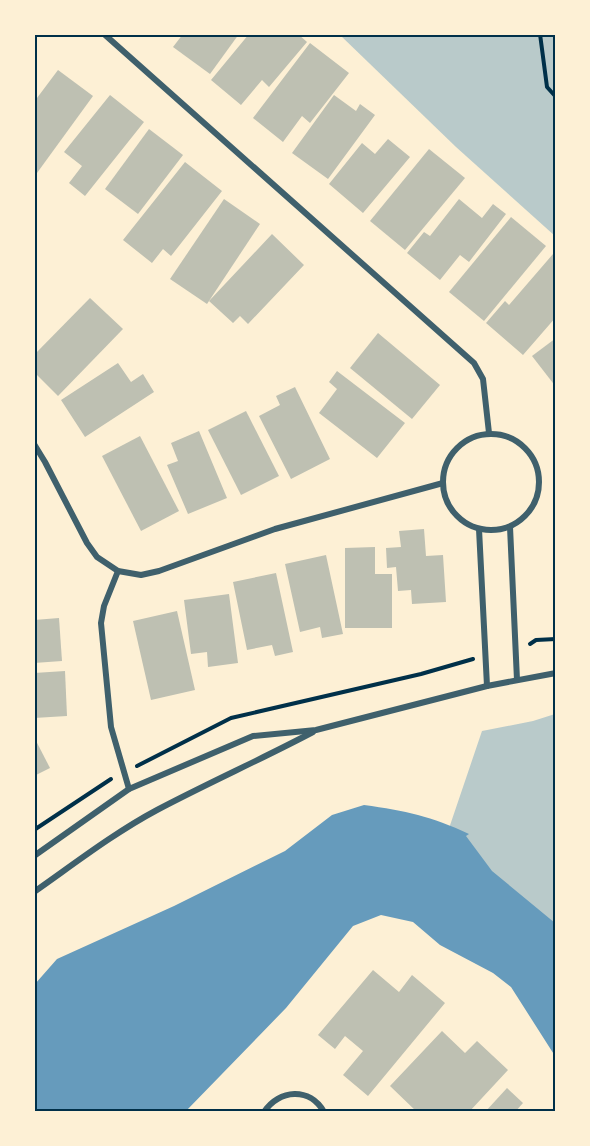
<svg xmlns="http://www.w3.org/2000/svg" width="590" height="1146" viewBox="0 0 590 1146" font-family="'Zilla Slab',serif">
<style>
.green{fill:#b9caca}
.water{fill:#669bbc}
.building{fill:#bec0b2}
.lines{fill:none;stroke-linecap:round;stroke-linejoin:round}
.path{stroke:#003049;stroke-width:4}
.minor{stroke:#3f606c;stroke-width:6}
.neatline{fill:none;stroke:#003049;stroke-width:2}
</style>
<rect width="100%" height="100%" fill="#fdf0d5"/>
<!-- green -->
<g class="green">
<path d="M340 35H555V236L456 147Z"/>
<path d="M555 714V963L443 846 482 731 533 721Z"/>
</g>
<!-- water -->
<path class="water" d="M364 805C406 811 431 816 469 834L466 836 492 871 555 923V1056L511 987 493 973 440 945 413 922 381 915 353 926 286 1008 186 1111H35V984L57 959 174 906 285 851 332 815Z"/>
<!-- building -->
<g class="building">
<path d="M183 34H239L210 74 173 47Z"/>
<path d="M249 34H298L307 42 269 87 262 80 241 105 211 80Z"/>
<path d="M310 43 349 73 310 123 302 116 283 142 253 118Z"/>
<path d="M58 70 93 96 37 173 34 171V102Z"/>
<path d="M110 95 144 122 85 196 69 183 82 166 64 152Z"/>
<path d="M334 95 356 111 360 104 375 115 328 179 292 153Z"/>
<path d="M149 129 183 155 138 214 105 189Z"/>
<path d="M388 139 410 157 363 213 329 184 362 143 375 154Z"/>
<path d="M429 149 465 178 405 250 370 221Z"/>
<path d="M185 162 222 191 171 256 163 249 152 263 123 240Z"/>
<path d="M224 199 260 224 207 304 170 279Z"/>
<path d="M459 199 482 218 493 204 506 214 469 262 460 255 440 280 407 253 424 232 430 236Z"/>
<path d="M511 217 546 246 484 321 449 292Z"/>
<path d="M272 234 304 265 248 324 240 316 233 323 209 301Z"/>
<path d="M553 254 556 256V317L523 355 486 323 505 301 509 305Z"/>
<path d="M90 298 123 329 58 396 34 372V355Z"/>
<path d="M378 333 440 385 412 419 350 368Z"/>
<path d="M556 338V387L532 356Z"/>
<path d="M118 363 131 382 143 374 154 392 85 437 61 400Z"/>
<path d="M337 371 405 423 377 458 319 413 337 389 329 382Z"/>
<path d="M295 387 330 459 291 479 259 416 280 405 276 396Z"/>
<path d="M246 411 279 476 241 495 208 430Z"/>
<path d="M199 431 227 498 188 514 167 465 178 461 171 443Z"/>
<path d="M140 436 179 511 141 531 102 456Z"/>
<path d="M424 529 426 556 443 555 446 602 412 604 411 590 398 591 396 567 387 568 386 548 401 547 399 531Z"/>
<path d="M375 547V574H392V628H345V548Z"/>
<path d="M326 555 343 634 322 638 320 627 300 632 285 564Z"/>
<path d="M276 573 293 652 275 656 272 645 247 650 233 582Z"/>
<path d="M229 594 238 663 208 667 207 652 191 654 184 600Z"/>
<path d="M177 611 195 690 151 700 133 621Z"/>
<path d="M59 618 62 661 34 663V620Z"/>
<path d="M65 671 67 716 34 718V673Z"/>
<path d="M34 737 50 768 34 776Z"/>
<path d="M373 970 399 992 412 975 445 1003 368 1096 343 1075 363 1051 345 1036 335 1049 318 1035Z"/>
<path d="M442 1031 465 1053 477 1041 508 1070 469 1112H417L390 1086Z"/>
<path d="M507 1088 523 1103 515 1112H485Z"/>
</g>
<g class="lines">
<!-- path -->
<g class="path">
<path d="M540 34 547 87 556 97"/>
<path d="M530 644 536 640 556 639"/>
<path d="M137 766 231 718 421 674 473 659"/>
<path d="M34 830 111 779"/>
</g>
<!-- minor -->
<g class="minor">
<path d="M104 34 474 363 483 379 489 433"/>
<circle cx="491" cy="482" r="48"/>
<path d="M34 444 45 462 87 543 97 557 118 571 141 575 159 571 275 529 443 483"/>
<path d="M510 527 517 680"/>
<path d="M479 529 487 686"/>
<path d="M118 571 104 606 101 623 111 727 129 789"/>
<path d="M34 856 129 789 253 736 316 730 487 686 556 673"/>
<path d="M34 892C74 864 114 833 157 810 208 783 262 759 313 732"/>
<path d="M264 1112C279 1089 310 1087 324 1112"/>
</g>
</g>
<!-- border -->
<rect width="590" height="1146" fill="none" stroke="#fdf0d5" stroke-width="72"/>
<rect x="36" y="36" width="518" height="1074" class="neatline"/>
</svg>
